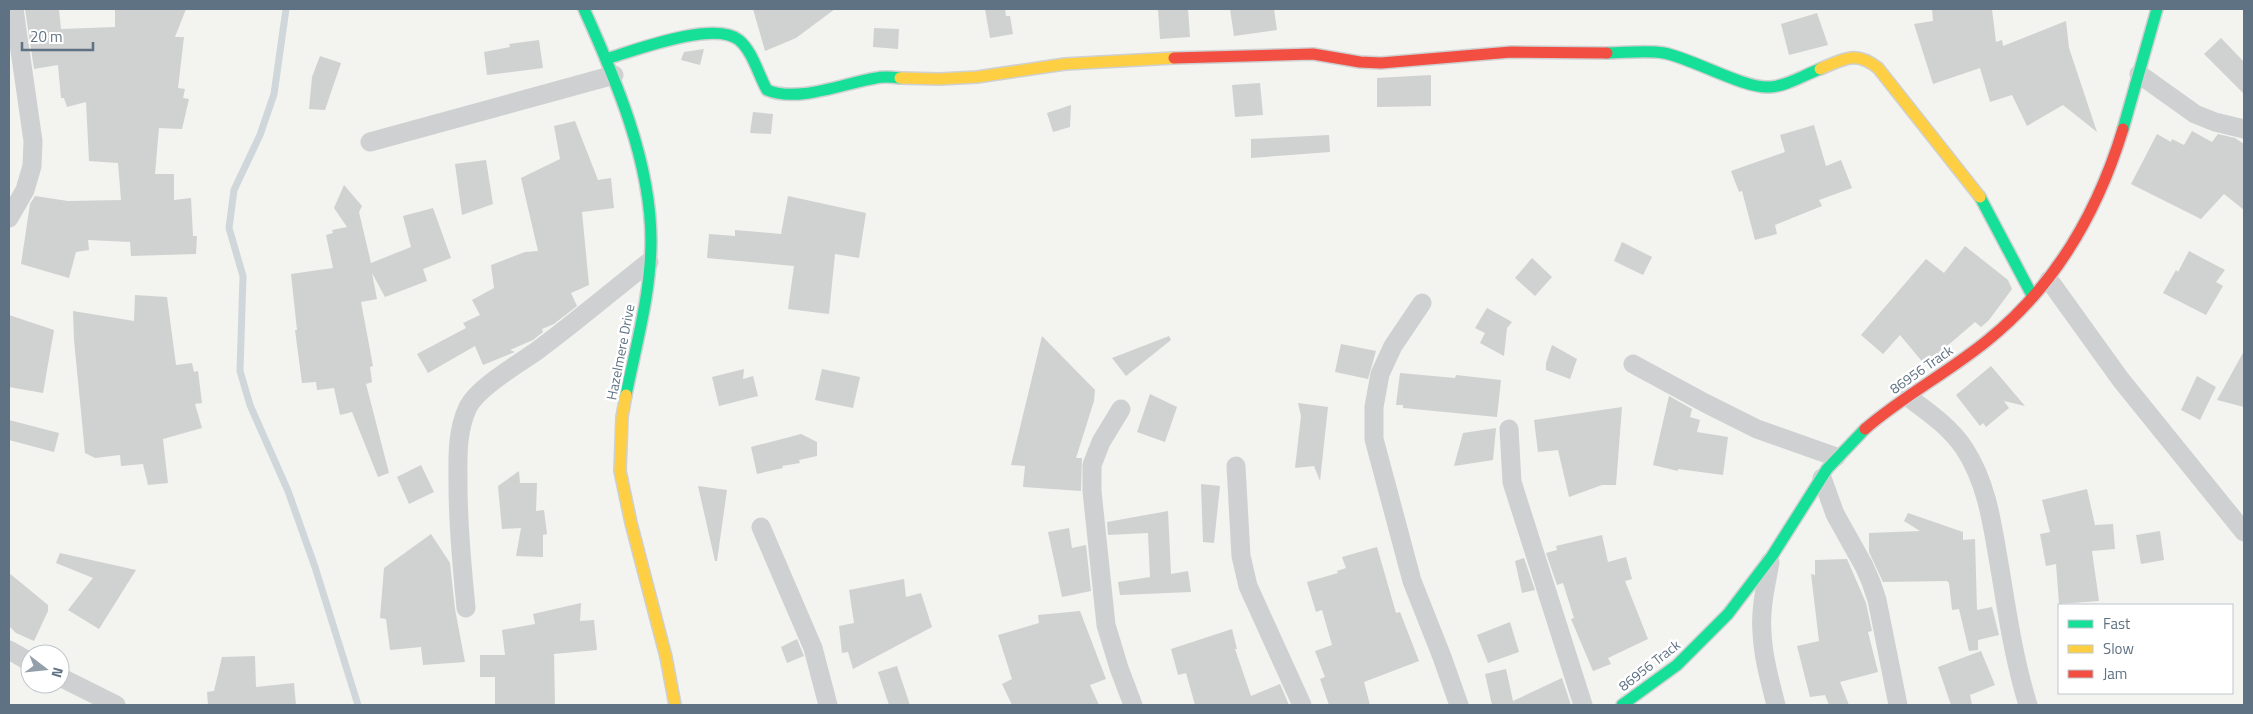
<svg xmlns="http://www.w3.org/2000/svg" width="2253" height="714" viewBox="0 0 2253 714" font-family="'Titillium Web',sans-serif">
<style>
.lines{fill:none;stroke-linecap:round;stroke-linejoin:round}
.stream{stroke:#cfd7da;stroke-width:7}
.building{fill:#d0d1d1}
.fast-casing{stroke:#ced0d1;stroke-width:14}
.slow-casing{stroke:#ced0d1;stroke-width:14}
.jam-casing{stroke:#ced0d1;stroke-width:14}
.street{stroke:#cfd0d1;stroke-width:19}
.fast{stroke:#16e098;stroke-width:11}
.slow{stroke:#ffcf43;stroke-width:11}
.jam{stroke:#f24e42;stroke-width:11}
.labels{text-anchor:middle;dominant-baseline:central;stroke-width:5;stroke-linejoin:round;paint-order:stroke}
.street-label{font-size:14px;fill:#5f7283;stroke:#fff}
</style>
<rect width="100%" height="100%" fill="#f3f3f0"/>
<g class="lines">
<!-- stream -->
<path class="stream" d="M286 9 274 94 260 135 234 190 229 228 243 276 240 371 250 405 288 491 315 567 358 705"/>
</g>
<!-- building -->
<g class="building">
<path d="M25 9H59L61 29 115 27V9H186L175 37H184L178 88 185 89 183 98 189 99 182 129 159 128 155 174H174V200L191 198 193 236H197L196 254 131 256 130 242 88 240 89 250 76 252 69 278 21 264 30 204 35 196 68 201 121 200 118 163 89 161 86 102 67 107 64 98H61L58 65 34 69Z"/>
<path d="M753 9H835L796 38 765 51Z"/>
<path d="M985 9H1005L1006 16H1010L1013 34 990 38Z"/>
<path d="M1158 9H1188L1190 37 1160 39Z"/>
<path d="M1230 9H1274L1277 30 1234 36Z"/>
<path d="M1932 9H1992L1996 42 2002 40 2003 46 2066 21 2069 48 2097 132 2063 105 2027 126 2012 95 1990 102 1980 68 1933 84 1914 24 1933 21Z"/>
<path d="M1817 13 1828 45 1789 55 1781 24Z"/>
<path d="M874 28 899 29 898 49 873 47Z"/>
<path d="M2221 38 2244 62V94L2204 54Z"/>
<path d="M539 40 543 68 487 75 484 52 510 47 509 44Z"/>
<path d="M704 49 700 65 681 60 684 52Z"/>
<path d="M320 56 341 63 325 110 309 109 312 77Z"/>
<path d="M1431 75V106L1377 107V78Z"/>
<path d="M1260 83 1263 115 1235 117 1232 85Z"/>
<path d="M1071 105 1070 127 1053 132 1047 113Z"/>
<path d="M753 112 773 114 771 134 750 133Z"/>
<path d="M575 121 598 180 611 178 614 208 582 212 589 285 571 293 577 306 554 324 542 329 543 332 533 340 510 350 515 352 483 365 475 346 428 373 417 354 466 328 463 323 480 315 472 300 494 288 491 265 525 252 538 251 521 178 560 159 554 126Z"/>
<path d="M1814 125 1826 166 1841 160 1852 188 1819 200 1822 206 1775 225 1777 234 1755 240 1742 191 1739 192 1731 171 1785 152 1780 135Z"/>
<path d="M2192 131 2212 142 2218 134 2235 138 2244 144V210L2224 194 2201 219 2131 184 2157 134 2171 142 2172 139 2184 145Z"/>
<path d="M1329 135 1330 152 1251 158V139Z"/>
<path d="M486 160 493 204 462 215 455 164Z"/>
<path d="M344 185 362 206 359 212 371 263 411 247 403 216 433 208 451 258 423 269 427 281 385 297 372 273 377 299 361 302 373 366 370 367 372 382 366 384 389 473 378 477 352 412 340 415 334 388 317 390 316 382 302 383 295 330H297L291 274 333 268 326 235 333 233 332 230 347 227 334 208Z"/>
<path d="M788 196 866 213 859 258 835 254 829 314 788 309 794 266 707 258 709 234 735 236V230L781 234Z"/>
<path d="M1622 242 1652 257 1643 275 1614 261Z"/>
<path d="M1965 246 2008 280 2012 289 1989 320 1981 327 1975 322 1925 365 1900 335 1883 354 1861 335 1926 259 1944 273Z"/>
<path d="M2189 251 2225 270 2216 282 2223 286 2206 315 2163 293 2176 270 2178 272Z"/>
<path d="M1532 258 1552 277 1535 296 1515 278Z"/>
<path d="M135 295 167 297 176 365 192 363 194 372 198 371 202 403 195 404 202 428 163 439 168 483 148 485 143 464 121 466 120 455 95 458 85 453 74 340 73 311 134 321Z"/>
<path d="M1487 308 1512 322 1507 328 1504 356 1480 343 1485 333 1475 328Z"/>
<path d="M9 315 54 330 43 393 9 387Z"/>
<path d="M1042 336 1095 390 1094 401 1076 458H1082L1081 491 1023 487 1025 466 1011 465Z"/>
<path d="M1169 336 1171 340 1126 376 1112 358Z"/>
<path d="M1341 344 1376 351 1368 379 1335 372Z"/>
<path d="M1552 345 1577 359 1570 379 1546 370V363Z"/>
<path d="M2244 351V407L2217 400Z"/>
<path d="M1991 366 2025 406 2004 401 2009 408 1986 427 1983 423 1980 426 1956 395Z"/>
<path d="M744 369 743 379 753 376 758 396 719 406 712 377Z"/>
<path d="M822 369 860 377 853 408 815 400Z"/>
<path d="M1400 373 1455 378 1456 375 1501 380 1497 417 1403 408V405H1396Z"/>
<path d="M2197 376 2216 387 2200 420 2181 410Z"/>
<path d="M1150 394 1177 407 1165 442 1137 432Z"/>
<path d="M1669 396 1692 409 1690 417 1700 420 1697 432 1728 437 1723 475 1678 469V471L1653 465Z"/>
<path d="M1298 403 1328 407 1320 481 1314 466 1295 468 1301 416Z"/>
<path d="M1622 407 1616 485H1602L1569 497 1558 450 1538 452 1534 420Z"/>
<path d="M9 420 59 433 54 452 9 440Z"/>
<path d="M1496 428 1493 460 1454 466 1463 433Z"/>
<path d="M801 434 817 442V456L799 460 800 463 782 466 783 468 757 474 751 447Z"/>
<path d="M421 465 434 492 409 504 397 477Z"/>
<path d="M519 471 520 483H537L536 511 544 510 547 534 543 535V557L516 556 521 528 502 529 498 486Z"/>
<path d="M1201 484 1220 486 1214 543 1203 542Z"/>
<path d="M698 486 727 490 717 561H715Z"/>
<path d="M2087 489 2095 525 2113 524 2115 549 2092 551 2099 601 2059 604 2056 564 2046 566 2040 534 2050 532 2042 500Z"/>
<path d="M1168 511 1171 574 1188 571 1191 592 1120 595 1118 582 1150 577 1148 533 1108 535 1107 522Z"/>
<path d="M1908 513 1963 532V540L1975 539 1977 610 1992 607 1999 635 1978 640V650L1969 651 1959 609 1952 610 1949 583 1947 581 1883 582 1869 552V533L1920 531 1904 521Z"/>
<path d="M1069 528 1072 548 1086 545 1091 591 1062 597 1048 532Z"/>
<path d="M2160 531 2164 560 2141 564 2136 535Z"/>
<path d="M431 534 450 563 455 609 465 662 423 665 421 647 390 650 386 619 380 618 384 568Z"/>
<path d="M1602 535 1608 562 1626 557 1632 579 1625 581 1648 639 1608 658 1611 664 1593 671 1571 619 1574 618 1563 583 1557 585 1546 553 1557 550 1556 546Z"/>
<path d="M1377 547 1396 613 1400 612 1419 661 1364 682 1370 705H1329L1320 679 1325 677 1315 651 1332 645 1322 610 1316 612 1307 582 1338 573 1337 571 1346 568 1342 557Z"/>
<path d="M60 553 136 570 99 629 68 610 93 578 56 563Z"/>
<path d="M1524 558 1535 590 1522 593 1515 561Z"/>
<path d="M1847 559 1866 603 1872 631 1868 632 1878 672 1840 682 1849 705H1829L1825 695 1810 697 1797 646 1819 641 1811 574 1815 575V560Z"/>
<path d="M9 573 48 605V611L34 641 16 633 9 626Z"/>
<path d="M904 579 906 597 921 593 932 627 853 669 848 652 842 653 839 626 854 623 849 590Z"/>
<path d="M581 603 580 621 594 620 597 650 554 654 555 704H495V677H480V655H505L502 630 535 624 533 614Z"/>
<path d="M1080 611 1106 679 1090 685 1099 705H1012L1002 684 1012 679 998 635 1039 623 1038 615Z"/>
<path d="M1510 622 1519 652 1488 663 1477 635Z"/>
<path d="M1232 629 1237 649H1235L1251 696 1280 684 1289 705H1195L1186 673 1178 675 1171 649Z"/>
<path d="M797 639 804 656 787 663 781 647Z"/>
<path d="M1981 651 1995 685 1970 695 1972 705H1951L1938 667Z"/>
<path d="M255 656 256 687 294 683 296 705H208L207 692 214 691 222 657Z"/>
<path d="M897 666 910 705H889L878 672Z"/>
<path d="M1506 669 1513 701 1562 678 1571 705H1492L1485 674Z"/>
</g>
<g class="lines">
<defs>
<g id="fast">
<path d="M584 9C616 80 651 162 651 241 651 293 636 345 626 395"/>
<path d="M1607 53C1625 53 1646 50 1664 53 1694 59 1744 89 1770 87 1787 86 1804 75 1820 69"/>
<path d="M606 59C636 50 714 20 739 40 753 52 758 74 767 90 798 103 844 83 876 78 884 76 892 77 900 78"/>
<path d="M2123 129 2157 9"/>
<path d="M1980 197 2033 297"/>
<path d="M1622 705 1677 665 1728 614 1772 556 1827 469 1865 429"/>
</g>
<g id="slow">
<path d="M1820 69C1844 59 1856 50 1878 68L1980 197"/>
<path d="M900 78 940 79 977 77 1065 64 1174 58"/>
<path d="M626 395 622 417 620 471 631 523 666 657 675 705"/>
</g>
<g id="jam">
<path d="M1174 58 1313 54 1360 62 1381 63 1511 52 1607 53"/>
<path d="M1865 429C1903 396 1949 372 1988 340 2055 286 2098 211 2123 129"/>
</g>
</defs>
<!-- fast casing -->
<use href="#fast" class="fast-casing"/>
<!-- slow casing -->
<use href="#slow" class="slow-casing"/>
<!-- jam casing -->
<use href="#jam" class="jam-casing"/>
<!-- street -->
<g class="street">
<path d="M2139 74 2195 114 2215 122 2244 129"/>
<path d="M370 142 614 75"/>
<path d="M9 218 25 190 32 166 33 141 14 9"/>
<path d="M2049 280 2121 380 2244 532"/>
<path d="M1422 303 1393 346 1380 374 1374 407V439L1412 581 1442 657 1459 705"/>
<path d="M1633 364 1705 403 1757 429 1836 457"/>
<path d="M1908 397C1928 412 1949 426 1964 448 1989 486 1993 531 2001 575 2008 619 2015 663 2028 705"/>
<path d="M1121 409 1101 442 1092 465V491L1106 625 1119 668 1133 705"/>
<path d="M1509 429 1512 482 1583 705"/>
<path d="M1236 466 1241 556 1248 586 1302 705"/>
<path d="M1822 478 1835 514 1864 566 1871 582 1877 600 1898 705"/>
<path d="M761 527 813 648 828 705"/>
<path d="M1770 562C1766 585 1760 609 1762 632 1763 657 1770 681 1776 705"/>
<path d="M466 608C462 567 458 527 458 486 458 459 456 433 468 407 478 387 520 363 538 350 576 322 612 291 649 262"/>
<path d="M9 650 30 662"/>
<path d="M60 677 116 705"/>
</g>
<!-- fast -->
<use href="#fast" class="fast"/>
<!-- slow -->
<use href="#slow" class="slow"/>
<!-- jam -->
<use href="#jam" class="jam"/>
</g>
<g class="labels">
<!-- street labels -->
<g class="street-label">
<text transform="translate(620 352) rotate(-79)">Hazelmere Drive</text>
<text transform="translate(1921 369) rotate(-35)">86956 Track</text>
<text transform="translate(1649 665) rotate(-38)">86956 Track</text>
</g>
</g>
<!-- border -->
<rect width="2253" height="714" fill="none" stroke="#5f7283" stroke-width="20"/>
<!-- legend -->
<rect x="2058" y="604" width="175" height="90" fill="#ffffff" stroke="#bfc7cd"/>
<rect x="2068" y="620" width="25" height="8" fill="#16e098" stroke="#bfc7cd"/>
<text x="2103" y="629" font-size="15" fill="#5f7283">Fast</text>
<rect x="2068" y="645" width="25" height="8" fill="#ffcf43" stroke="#bfc7cd"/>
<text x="2103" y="654" font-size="15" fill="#5f7283">Slow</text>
<rect x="2068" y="670" width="25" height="8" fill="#f24e42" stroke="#bfc7cd"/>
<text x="2103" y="679" font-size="15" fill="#5f7283">Jam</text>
<!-- north arrow -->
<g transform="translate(45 669) rotate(106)"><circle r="24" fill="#ffffff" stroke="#bfc7cd"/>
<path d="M0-4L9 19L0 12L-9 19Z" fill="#939fa9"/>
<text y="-8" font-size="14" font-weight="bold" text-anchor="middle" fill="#5f7283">N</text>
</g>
<!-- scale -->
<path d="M22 42v8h71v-8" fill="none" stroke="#5f7283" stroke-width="2.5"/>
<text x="30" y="42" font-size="15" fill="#5f7283" stroke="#ffffff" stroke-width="4" paint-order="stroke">20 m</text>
</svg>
